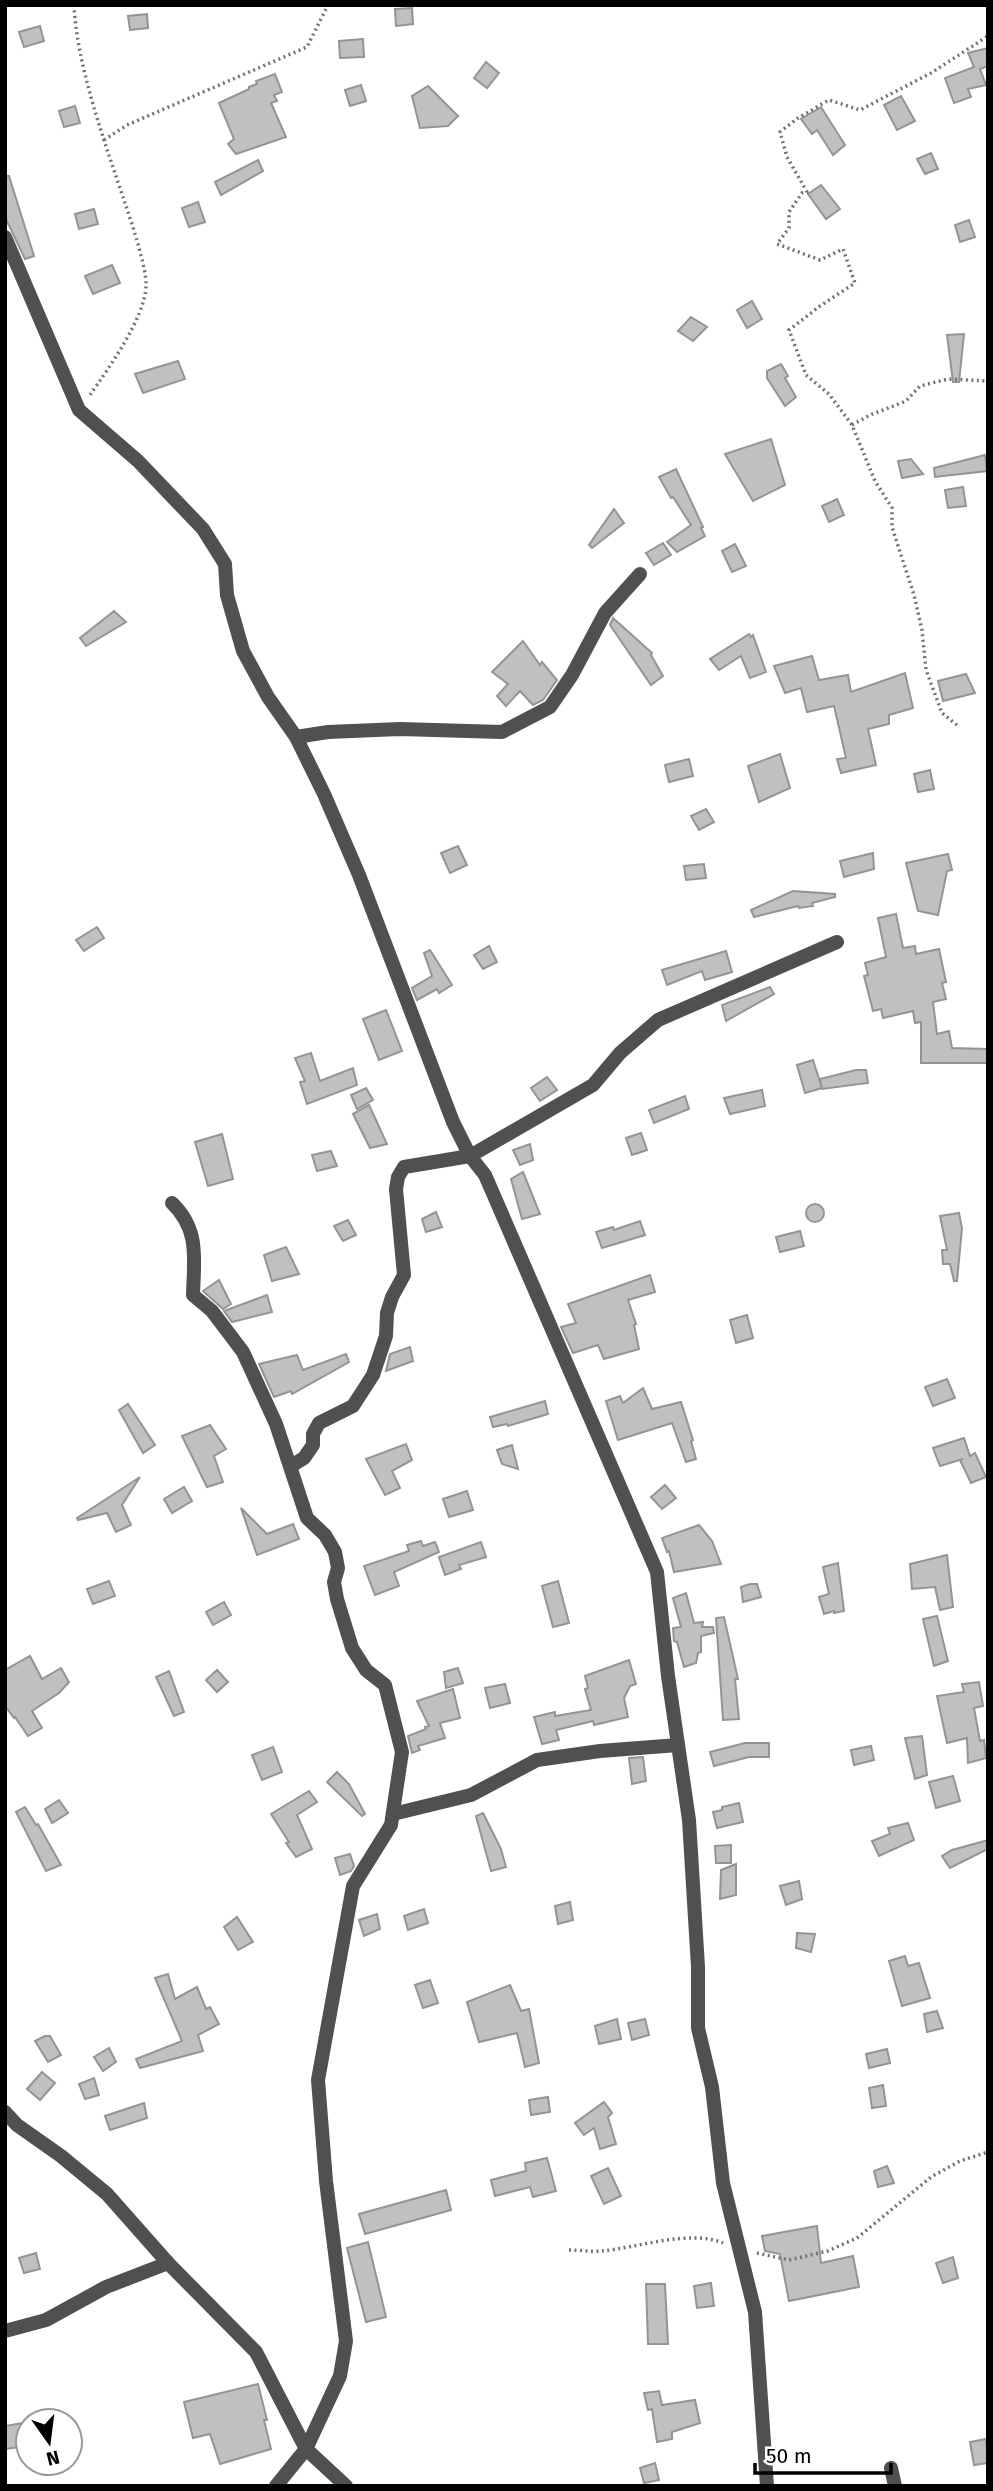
<svg xmlns="http://www.w3.org/2000/svg" width="993" height="2491" viewBox="0 0 993 2491" font-family="'Fira Sans',sans-serif">
<style>
.building{fill:#c0c0c0;stroke:#949494;stroke-width:2}
.lines{fill:none;stroke-linecap:round;stroke-linejoin:round}
.path{stroke:#727272;stroke-width:3.5;stroke-dasharray:2 3.5;stroke-linecap:butt}
.street{stroke:#505050;stroke-width:14}
</style>
<rect width="100%" height="100%" fill="#fff"/>
<!-- building -->
<g class="building">
<path d="M412 8 413 24 396 26 395 9Z"/>
<path d="M147 14 148 28 130 30 128 16Z"/>
<path d="M40 26 44 41 24 47 19 32Z"/>
<path d="M363 39 364 57 340 58 339 41Z"/>
<path d="M988 48V66L980 69 986 85 968 89 971 97 954 103 945 78 974 67 968 53Z"/>
<path d="M486 62 499 73 487 88 474 78Z"/>
<path d="M275 74 282 92 274 95 277 101 271 103 286 137 236 154 228 144 234 139 219 103 249 89V87L257 84 256 81Z"/>
<path d="M361 85 366 101 350 106 345 90Z"/>
<path d="M428 86 458 116 448 126 420 128 412 96Z"/>
<path d="M901 96 915 121 897 130 884 105Z"/>
<path d="M75 106 80 123 64 127 59 111Z"/>
<path d="M821 107 845 145 833 155 817 130 812 134 801 119Z"/>
<path d="M931 153 938 169 925 174 917 159Z"/>
<path d="M258 160 263 171 221 195 215 182Z"/>
<path d="M5 176H9L34 256 25 259 5 217Z"/>
<path d="M821 185 840 209 826 219 808 194Z"/>
<path d="M198 202 205 222 189 227 182 208Z"/>
<path d="M94 209 98 224 79 229 75 214Z"/>
<path d="M969 220 975 237 960 242 955 225Z"/>
<path d="M112 265 120 283 93 294 85 276Z"/>
<path d="M752 301 762 319 747 328 737 310Z"/>
<path d="M691 317 707 327 693 341 678 331Z"/>
<path d="M964 334 959 382H953L947 335Z"/>
<path d="M178 361 185 379 143 393 135 374Z"/>
<path d="M781 364 788 376 785 378 796 397 785 406 767 378V371Z"/>
<path d="M771 439 785 485 753 501 725 454Z"/>
<path d="M985 455 987 471 935 477 934 468Z"/>
<path d="M911 459 923 474 902 478 898 461Z"/>
<path d="M676 469 703 527 701 528 705 536 677 552 667 542 691 525 673 497 671 498 659 477Z"/>
<path d="M963 487 966 506 948 508 945 490Z"/>
<path d="M837 499 844 515 829 522 822 506Z"/>
<path d="M614 509 624 523 592 548 589 545Z"/>
<path d="M663 543 671 555 654 565 646 553Z"/>
<path d="M735 544 746 566 732 572 722 551Z"/>
<path d="M114 611 126 622 86 646 80 638Z"/>
<path d="M613 618 652 653 651 655 663 676 651 685 610 625Z"/>
<path d="M749 634 751 637 753 635 766 672 750 678 741 656 719 670 710 659Z"/>
<path d="M523 641 540 665 542 662 557 680 543 700 533 705 520 691 506 706 497 696 508 684 492 672Z"/>
<path d="M812 656 819 680 848 675 851 692 905 673 913 708 889 715V724L868 729 876 765 841 773 837 759 846 758 834 706 807 712 801 688 785 693 774 666Z"/>
<path d="M966 674 975 693 943 701 938 681Z"/>
<path d="M780 754 790 788 759 802 748 766Z"/>
<path d="M689 759 693 776 669 782 665 765Z"/>
<path d="M930 770 934 789 918 792 914 774Z"/>
<path d="M706 809 714 822 699 830 691 816Z"/>
<path d="M458 846 467 865 450 873 441 853Z"/>
<path d="M873 853 874 869 844 877 840 861Z"/>
<path d="M948 854 952 870 947 871 938 915 918 911 906 863Z"/>
<path d="M704 864 706 878 686 880 684 866Z"/>
<path d="M793 891 835 894V897L812 903 813 906 799 908 798 906 754 917 751 910Z"/>
<path d="M896 914 903 948 915 946 916 954 939 949 946 982 942 983 946 999 933 1002 937 1034 949 1031 952 1048 988 1049V1063H921V1022L915 1023 913 1011 883 1018 881 1009 873 1011 864 976 868 975 865 963 886 957 878 918Z"/>
<path d="M97 927 104 938 84 951 76 940Z"/>
<path d="M489 946 497 962 483 969 474 955Z"/>
<path d="M430 950 452 985 439 993 437 989 417 1000 412 988 432 976 424 953Z"/>
<path d="M726 951 732 972 705 980 702 971 667 985 662 970Z"/>
<path d="M770 987 774 994 726 1021 722 1005Z"/>
<path d="M386 1010 402 1051 379 1060 363 1019Z"/>
<path d="M311 1053 320 1081 353 1068 357 1085 307 1104 300 1082 305 1081 295 1058Z"/>
<path d="M813 1060 822 1088 805 1093 797 1065Z"/>
<path d="M856 1070H866L868 1083 822 1089 820 1079Z"/>
<path d="M547 1077 557 1090 540 1101 531 1088Z"/>
<path d="M366 1088 373 1100 357 1109 351 1095Z"/>
<path d="M762 1090 765 1106 730 1114 724 1098Z"/>
<path d="M685 1096 689 1109 654 1123 649 1110Z"/>
<path d="M369 1105 387 1144 370 1148 353 1114Z"/>
<path d="M641 1133 647 1150 632 1155 626 1138Z"/>
<path d="M222 1134 233 1179 208 1186 195 1142Z"/>
<path d="M530 1144 533 1160 520 1165 513 1150Z"/>
<path d="M331 1151 337 1166 317 1171 312 1155Z"/>
<path d="M523 1172 540 1214 522 1219 511 1179Z"/>
<circle cx="815" cy="1213" r="9"/>
<path d="M436 1212 442 1227 426 1232 422 1219Z"/>
<path d="M959 1213 962 1228 957 1281H954L950 1264H943L942 1250H947L940 1216Z"/>
<path d="M348 1220 356 1235 343 1241 334 1226Z"/>
<path d="M640 1221 645 1235 602 1248 596 1232 613 1227 614 1230Z"/>
<path d="M800 1231 804 1246 780 1252 776 1237Z"/>
<path d="M286 1247 299 1274 272 1281 264 1255Z"/>
<path d="M650 1275 655 1292 628 1300 636 1324 634 1325 639 1349 604 1359 598 1345 573 1353 561 1327 576 1323 568 1304Z"/>
<path d="M219 1280 231 1304 223 1309 203 1291Z"/>
<path d="M267 1295 272 1312 232 1322 224 1311Z"/>
<path d="M747 1315 753 1338 736 1343 730 1320Z"/>
<path d="M410 1347 413 1361 386 1371 390 1354Z"/>
<path d="M346 1354 349 1362 292 1394 291 1391 274 1397 259 1364 297 1355 303 1370Z"/>
<path d="M947 1379 955 1398 933 1406 925 1387Z"/>
<path d="M643 1388 652 1409 681 1402 693 1440 691 1441 696 1459 686 1462 672 1423 618 1440 606 1401 620 1396 623 1403Z"/>
<path d="M545 1401 548 1414 508 1426 507 1424 493 1427 490 1417Z"/>
<path d="M128 1404 155 1445 143 1453 119 1410Z"/>
<path d="M210 1425 226 1449 214 1456 223 1482 207 1487 182 1436Z"/>
<path d="M964 1438 970 1456 975 1453 986 1477 971 1483 960 1460 963 1459 940 1466 933 1448Z"/>
<path d="M406 1444 412 1460 392 1471 400 1488 385 1495 366 1459Z"/>
<path d="M512 1445 518 1469 502 1464 497 1450Z"/>
<path d="M140 1477 122 1505 131 1525 116 1532 107 1513 78 1520 77 1518Z"/>
<path d="M665 1485 676 1498 662 1509 651 1497Z"/>
<path d="M184 1487 192 1501 172 1513 164 1499Z"/>
<path d="M467 1491 473 1510 449 1517 443 1499Z"/>
<path d="M241 1508 267 1534 293 1524 299 1539 257 1555Z"/>
<path d="M699 1525 712 1541 721 1564 674 1572 669 1551 667 1552 662 1538Z"/>
<path d="M421 1541 423 1546 435 1542 439 1552 394 1572 399 1586 375 1595 364 1566 409 1551 407 1545Z"/>
<path d="M481 1542 486 1557 459 1565 461 1569 445 1575 439 1557Z"/>
<path d="M947 1555 953 1607 940 1610 935 1587 912 1589 910 1564Z"/>
<path d="M838 1563 844 1611 834 1613V1611L824 1614 819 1597 829 1594 823 1567Z"/>
<path d="M109 1581 115 1596 93 1604 87 1589Z"/>
<path d="M558 1581 569 1623 553 1627 542 1586Z"/>
<path d="M750 1584H757L761 1597 743 1602 741 1587Z"/>
<path d="M686 1593 694 1623 703 1622 702 1627H713L714 1633 701 1636V1652L698 1653 696 1663 684 1667 677 1642 674 1641 673 1628 681 1627 673 1598Z"/>
<path d="M224 1602 231 1615 213 1625 206 1612Z"/>
<path d="M937 1616 948 1661 934 1666 923 1619Z"/>
<path d="M724 1617 738 1679H735L739 1719 723 1720 716 1618Z"/>
<path d="M30 1656 42 1679 61 1668 69 1682 59 1693 32 1711 42 1728 28 1736 15 1717 14 1718 5 1706V1670Z"/>
<path d="M629 1660 636 1684 630 1686 624 1698 628 1717 594 1725 593 1721 556 1730 559 1740 542 1744 534 1717 555 1712V1716L591 1710 585 1689 588 1688 585 1676Z"/>
<path d="M458 1668 463 1683 446 1688 444 1672Z"/>
<path d="M217 1670 228 1682 217 1692 206 1680Z"/>
<path d="M169 1671 184 1712 174 1716 156 1677Z"/>
<path d="M979 1682 983 1706 974 1708 980 1741 984 1740 986 1758 968 1763 967 1738 947 1743 937 1696 964 1692 962 1684Z"/>
<path d="M505 1684 510 1703 490 1708 485 1688Z"/>
<path d="M453 1689 460 1718 440 1723 445 1738 418 1746 420 1750 412 1753 408 1736 426 1729 425 1727 429 1726 417 1701Z"/>
<path d="M922 1736 927 1775 915 1779 905 1738Z"/>
<path d="M745 1743H769V1757H749L714 1766 710 1752Z"/>
<path d="M871 1746 874 1760 854 1765 851 1750Z"/>
<path d="M273 1747 282 1772 262 1780 252 1755Z"/>
<path d="M643 1757 646 1781 632 1784 629 1758Z"/>
<path d="M337 1772 349 1784 365 1814 362 1816 327 1782Z"/>
<path d="M953 1776 960 1801 936 1808 929 1782Z"/>
<path d="M309 1791 317 1802 297 1815 312 1849 296 1857 286 1843 289 1842 271 1814Z"/>
<path d="M59 1800 68 1813 52 1823 45 1809Z"/>
<path d="M739 1803 743 1822 717 1828 713 1812 722 1810V1807Z"/>
<path d="M25 1807 36 1825 38 1824 61 1865 46 1871 16 1812Z"/>
<path d="M483 1813 501 1849 506 1867 491 1871 476 1816Z"/>
<path d="M908 1823 914 1840 879 1856 872 1841 890 1834 888 1828Z"/>
<path d="M988 1840V1849L950 1868 942 1856 952 1850Z"/>
<path d="M731 1845V1863H716L715 1846Z"/>
<path d="M350 1854 354 1866 351 1871 340 1875 335 1858Z"/>
<path d="M736 1864V1895L720 1899 721 1870Z"/>
<path d="M799 1881 802 1899 786 1905 780 1886Z"/>
<path d="M570 1902 573 1920 558 1924 555 1906Z"/>
<path d="M424 1909 428 1923 408 1930 404 1916Z"/>
<path d="M377 1914 380 1929 364 1936 359 1920Z"/>
<path d="M237 1917 253 1942 238 1950 224 1927Z"/>
<path d="M797 1933 815 1934 811 1952 796 1948Z"/>
<path d="M905 1956 908 1966 919 1963 930 1998 902 2006 889 1961Z"/>
<path d="M168 1974 175 1999 197 1987 206 2009 210 2007 219 2024 198 2035 203 2051 140 2068 136 2059 182 2041 155 1978Z"/>
<path d="M430 1980 438 2003 423 2008 415 1985Z"/>
<path d="M510 1985 521 2011 529 2009 539 2063 525 2067 517 2033 479 2042 467 2002Z"/>
<path d="M937 2011 943 2028 927 2032 924 2014Z"/>
<path d="M617 2019 621 2039 599 2044 595 2026Z"/>
<path d="M645 2019 649 2035 632 2040 628 2023Z"/>
<path d="M45 2036H50L61 2055 48 2062 35 2041Z"/>
<path d="M109 2048 116 2062 103 2071 94 2057Z"/>
<path d="M887 2049 890 2063 869 2068 866 2054Z"/>
<path d="M42 2072 55 2083 40 2100 27 2089Z"/>
<path d="M94 2078 99 2095 85 2099 79 2084Z"/>
<path d="M883 2085 886 2106 872 2108 869 2088Z"/>
<path d="M548 2097 550 2112 531 2115 529 2100Z"/>
<path d="M604 2102 612 2113 608 2117 616 2144 600 2149 594 2128 584 2135 575 2123Z"/>
<path d="M144 2103 147 2118 110 2130 105 2116Z"/>
<path d="M547 2158 556 2191 533 2197 530 2187 495 2196 491 2180 526 2171 525 2163Z"/>
<path d="M887 2166 894 2183 878 2187 874 2171Z"/>
<path d="M608 2168 621 2196 604 2204 591 2176Z"/>
<path d="M446 2190 451 2210 365 2234 359 2214Z"/>
<path d="M817 2226 821 2263 853 2256 859 2287 789 2301 780 2254 765 2251 762 2236Z"/>
<path d="M368 2242 386 2317 366 2322 347 2248Z"/>
<path d="M36 2253 40 2269 24 2273 19 2258Z"/>
<path d="M953 2257 958 2278 943 2283 936 2263Z"/>
<path d="M711 2283 714 2306 697 2308 694 2286Z"/>
<path d="M646 2284H665L668 2344H648Z"/>
<path d="M258 2384 267 2420H264L271 2449 220 2464 210 2434 193 2438 184 2402Z"/>
<path d="M659 2391 662 2405 695 2400 700 2423 672 2432V2439L657 2442 652 2409 648 2410 644 2393Z"/>
<path d="M23 2423 27 2446 5 2449V2426Z"/>
<path d="M986 2439 988 2463 974 2465 970 2442Z"/>
<path d="M655 2463 659 2480 644 2483 640 2468Z"/>
</g>
<g class="lines">
<!-- path -->
<g class="path">
<path d="M74 5C77 67 105 143 125 203 131 221 147 268 146 286 145 318 108 369 90 395"/>
<path d="M104 140 127 125 307 47 328 5"/>
<path d="M852 425 870 415 906 401 920 386 948 379 988 381"/>
<path d="M957 725 942 713 926 670 922 630 914 595 892 527V508L875 481 852 425 829 394 806 375 789 330 820 306 855 283 843 249 820 260 777 244 789 228V212L802 193 807 192 787 157 780 132 798 118 829 100 860 110 931 73 988 36"/>
<path d="M569 2250C580 2250 591 2252 602 2251 636 2248 690 2229 723 2243"/>
<path d="M757 2253 789 2260 828 2251 857 2238 931 2177 960 2161 988 2152"/>
</g>
<!-- street -->
<g class="street">
<path d="M5 237 79 410 138 461 203 529 225 564 227 595 243 651 268 697 296 737 324 794 359 875 453 1122 470 1156 485 1175 657 1572 668 1676 689 1820 698 1967V2028L712 2087 723 2183 755 2312 767 2486"/>
<path d="M296 737 328 732 400 729 502 732 550 707 572 675 605 613 640 574"/>
<path d="M172 1203C200 1230 194 1259 193 1295L212 1311 243 1352 276 1424 307 1518 325 1535 335 1552 338 1568 334 1582 337 1599 352 1648 366 1670 385 1685 402 1752 391 1825 353 1886 318 2080 326 2181 346 2341 340 2376 306 2449 276 2486"/>
<path d="M291 1466 304 1458 313 1445V1434L319 1423 353 1406 373 1375 386 1336 387 1313 392 1297 404 1275 396 1189 398 1177 404 1167 470 1156 593 1085 620 1053 658 1020 837 942"/>
<path d="M393 1814 471 1795 537 1760 600 1751 678 1745"/>
<path d="M5 2112 17 2125 61 2156 107 2194 168 2263 256 2352 306 2449 346 2486"/>
<path d="M5 2331 46 2320 106 2287 168 2263"/>
<path d="M891 2468 895 2486"/>
</g>
</g>
<!-- border -->
<rect width="993" height="2491" fill="none" stroke="#000000" stroke-width="14"/>
<!-- north arrow -->
<g transform="translate(49 2442) rotate(166)"><circle r="33" fill="#ffffff" stroke="#999999" stroke-width="2"/>
<path d="M0-5L12 26L0 18L-12 26Z" fill="#000000"/>
<text y="-10" font-size="19" font-weight="bold" text-anchor="middle" fill="#000000">N</text>
</g>
<!-- scale -->
<path d="M755 2463v10h136v-10" fill="none" stroke="#000000" stroke-width="3.5"/>
<text x="766" y="2463" font-size="21" fill="#000000" stroke="#ffffff" stroke-width="5" paint-order="stroke">50 m</text>
</svg>
